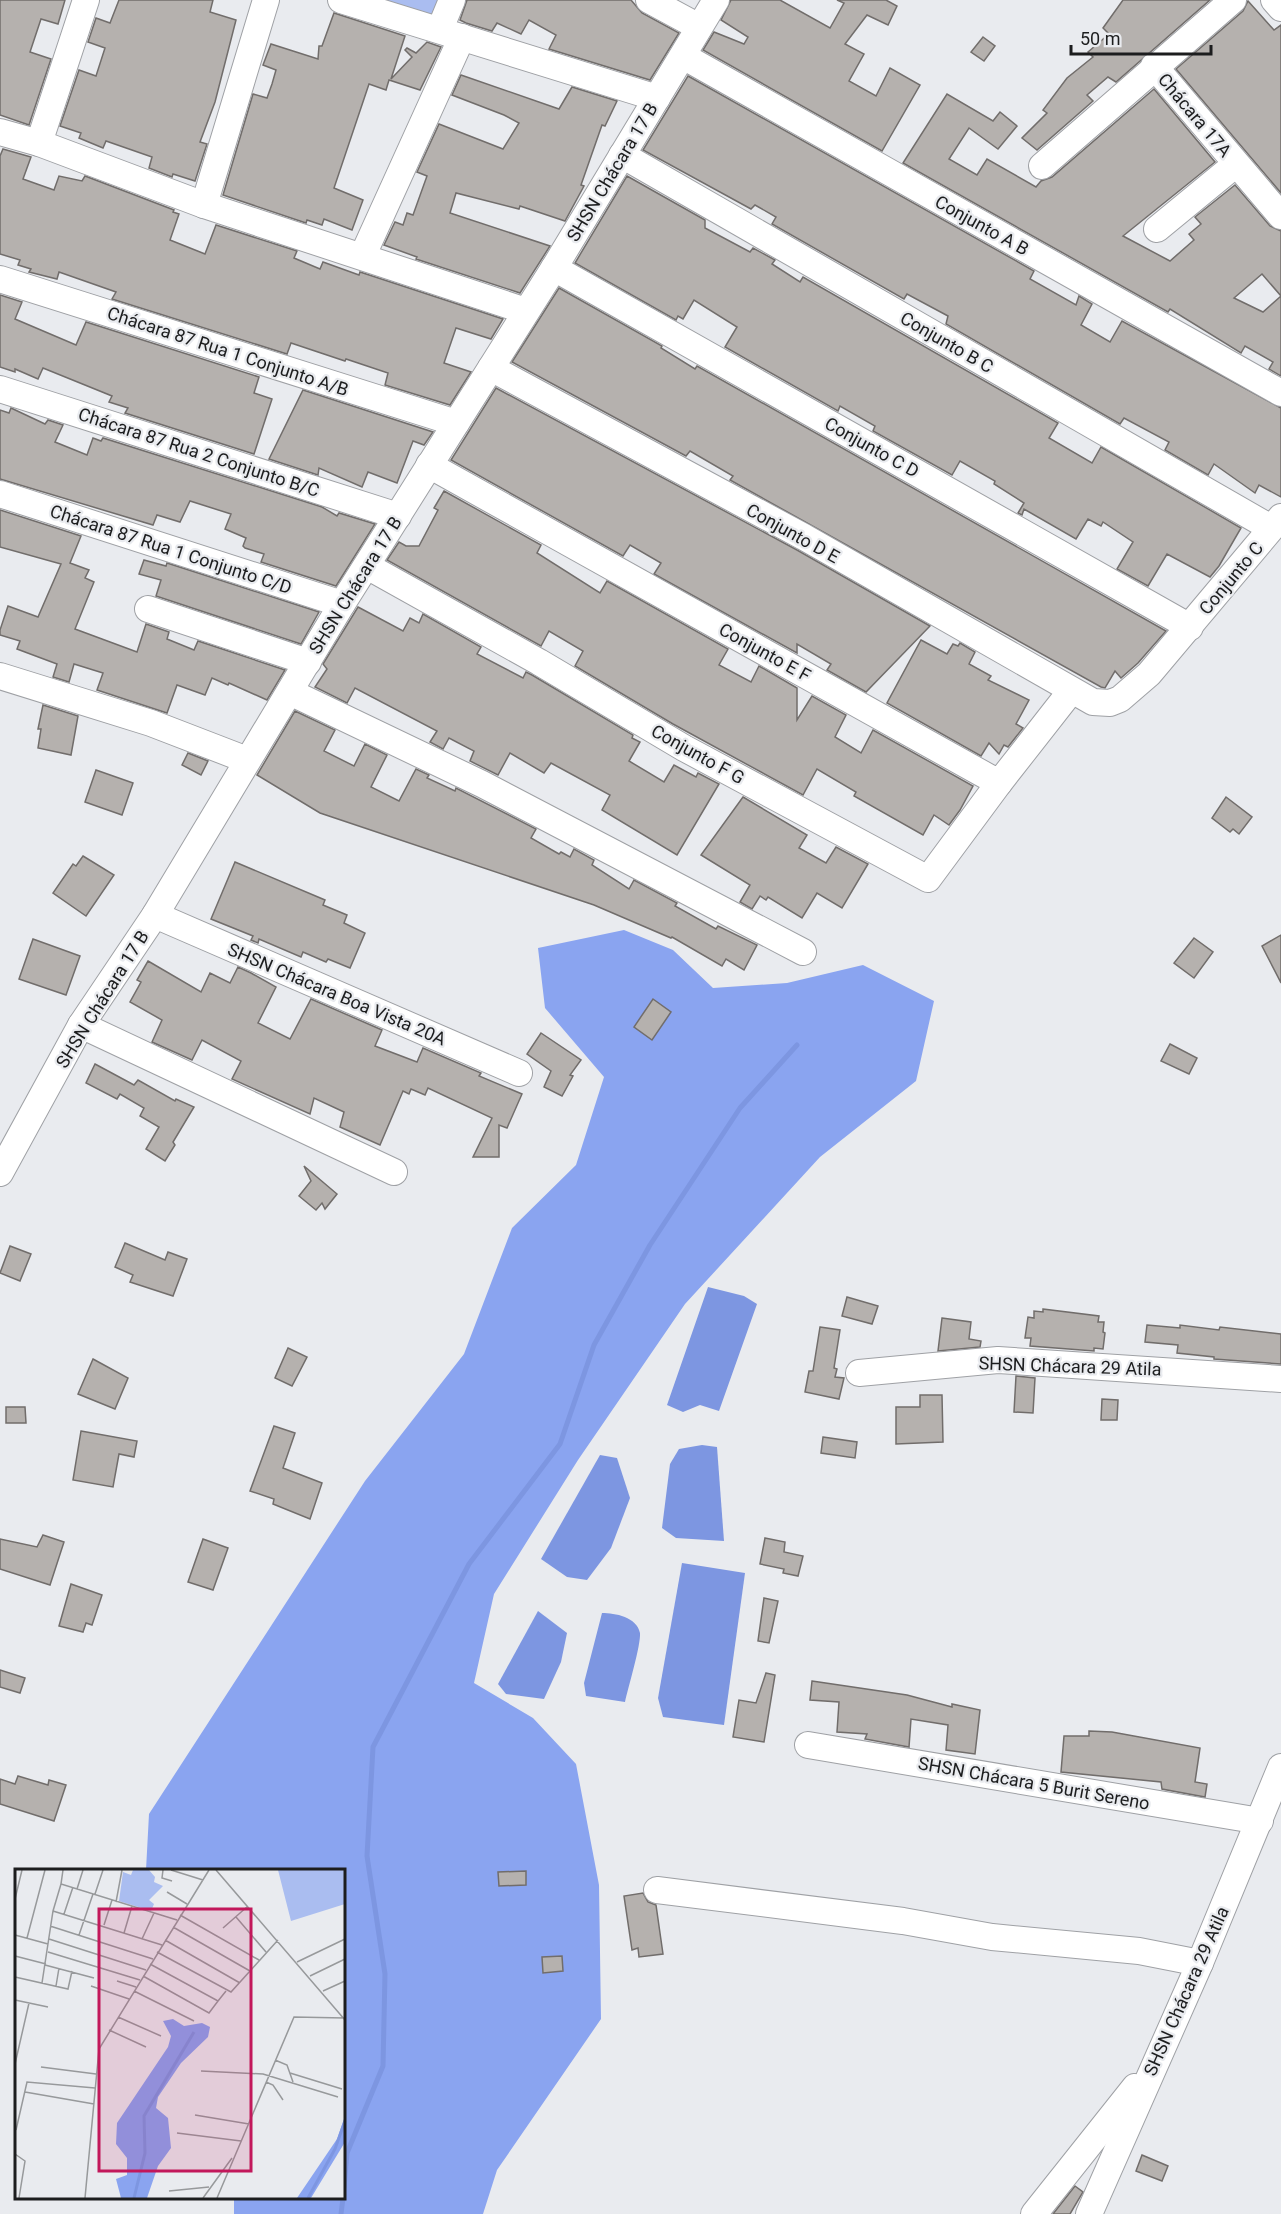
<svg xmlns="http://www.w3.org/2000/svg" width="1281" height="2214" viewBox="0 0 1281 2214" font-family="Roboto,sans-serif">
<style>
.green{fill:#aabdf0}
.forest{fill:#8aa4f0}
.water{fill:#7d96e1}
.lines{fill:none;stroke-linecap:round;stroke-linejoin:round}
.stream{stroke:#7d96e1;stroke-width:5}
.building{fill:#b5b1ae;stroke:#716d6b;stroke-width:1.5;fill-rule:evenodd}
.minor-casing{stroke:#9fa1a5;stroke-width:28}
.minor{stroke:#fff;stroke-width:26}
.labels{text-anchor:middle;dominant-baseline:central;stroke-width:4.5;stroke-linejoin:round;paint-order:stroke}
.street-label{font-size:18px;fill:#1c1d1e;stroke:#e9ebef}
.inset-river{fill:none;stroke:#7d96e1;stroke-width:3}
.inset-road{fill:none;stroke:#97999b;stroke-width:1.5}
.view{fill:#c2185b;fill-opacity:0.15;stroke:#c2185b;stroke-width:3}
.inset-edge{fill:none;stroke:#1c1d1e;stroke-width:3}
</style>
<rect width="100%" height="100%" fill="#e9ebef"/>
<!-- green -->
<path class="green" d="M371 0H441L432 20Z"/>
<!-- forest -->
<path class="forest" d="M624 930 673 950 713 988 787 983 863 965 934 1001 916 1081 820 1157 685 1304 578 1460 494 1594 474 1683 533 1718 576 1764 599 1885 601 2019 497 2170 483 2214H234V2198H344V1870H146L149 1814 365 1481 464 1354 512 1228 576 1165 604 1077 545 1008 538 948Z"/>
<!-- water -->
<g class="water">
<path d="M708 1287 744 1296 757 1304 719 1411 700 1405 683 1412 667 1405Z"/>
<path d="M702 1445 717 1447 724 1541 676 1538 662 1528 670 1464 679 1449Z"/>
<path d="M600 1455 617 1458 630 1498 611 1548 587 1580 567 1577 541 1559Z"/>
<path d="M682 1563 745 1573 724 1725 663 1717 658 1698Z"/>
<path d="M538 1611 567 1633 561 1662 544 1699 506 1694 498 1684Z"/>
<path d="M602 1613C615 1613 637 1617 640 1633 641 1645 628 1688 625 1702L586 1696 584 1683Z"/>
</g>
<g class="lines">
<!-- stream -->
<g class="stream">
<path d="M344 2187 347 2153 383 2066 385 1974 367 1856 373 1747 469 1564 560 1444 594 1345 650 1245 740 1108 797 1045"/>
<path d="M341 2214 343 2198"/>
</g>
</g>
<!-- building -->
<g class="building">
<path d="M0 0H65L58 24 41 19 30 52 51 59 29 125 0 115Z"/>
<path d="M119 0H213L210 12 236 20 215 102 200 142 207 144 195 181 173 174 172 177 149 168 152 157 106 141 103 148 79 138 81 133 60 126 79 70 96 76 105 48 88 42 96 18 110 23Z"/>
<path d="M467 0H631L642 13 679 33 650 80 549 49 556 35 529 20 521 34 497 23 492 31 466 23 460 20Z"/>
<path d="M731 0H780L830 28 844 3 837 0H886L897 6 888 25 867 15 845 44 864 54 849 81 876 96 890 68 920 85 882 151 703 50 714 32 744 44 748 37 721 20Z"/>
<path d="M1123 0H1210L1116 82 1108 77 1087 95 1093 101 1037 150 1022 138 1047 113 1043 110 1067 78 1093 57 1088 52 1109 34 1103 28Z"/>
<path d="M1248 1 1274 30 1281 25V193L1176 69 1243 11Z"/>
<path d="M334 13 405 36 391 79 412 57 405 50 407 48 416 53 427 42 441 47 420 90 389 80 386 90 369 84 334 188 363 200 352 230 324 219 322 225 307 220 306 223 223 195 253 94 267 98 272 84 276 70 263 65 271 44 318 59 319 46H322Z"/>
<path d="M983 37 995 46 984 61 971 52Z"/>
<path d="M461 75 559 109 572 87 617 101 605 126 602 125 581 185 584 186 565 221 520 206 519 209 456 193 450 213 550 246 520 293 416 259 417 257 384 245 395 222 403 225 407 213 413 215 427 176 417 172 439 124 503 149 519 123 504 115 452 95Z"/>
<path d="M688 76 1034 271 1030 279 1076 305 1079 296 1092 304 1081 325 1110 342 1122 321 1281 408V497L1259 485 1255 493 1214 464 1208 475 1165 450 1169 442 1124 418 1120 424 946 324 948 316 907 294 904 299 772 224 776 217 755 205 751 209 643 150Z"/>
<path d="M1154 89 1215 162 1123 236 1170 261 1194 240 1189 234 1201 224 1195 217 1235 185 1270 226 1281 231V376L1269 369 1273 362 1245 346 1241 353 1170 309 1168 312 903 163 947 94 993 121 1000 112 1017 126 998 149 969 128 949 159 977 175 987 159 1036 187 1041 181 1052 177ZM1262 274 1281 296 1263 312 1234 298Z"/>
<path d="M3 149 31 157 23 179 37 184 54 190 59 176 82 181 85 176 174 210 173 212 179 214 170 240 205 254 216 225 297 251 294 258 320 269 323 262 359 275 360 272 503 319 491 339 456 328 444 363 471 372 450 405 385 385 388 373 346 359 345 361 291 343 287 354 112 299 116 292 59 272 57 279 29 272 31 269 18 265 20 260 0 254V156Z"/>
<path d="M627 176 705 220V228L750 252 753 248 775 260 772 264 800 282 803 277 1058 423 1049 438 1092 463 1101 447 1241 528 1219 566 1210 577 1167 554 1148 586 1117 569 1133 542 1103 522 1101 526 1088 519 1076 539 1024 509 1022 515 1018 513 1024 503 994 484 995 481 960 461 952 475 873 431 875 426 840 406 838 411 725 347 737 327 694 300 683 319 678 316 676 320 575 263Z"/>
<path d="M559 288 662 346 661 348 695 369 697 366 1166 631 1138 663 1121 678 1115 671 1105 688 1101 687 730 480 733 476 690 451 686 456 512 362Z"/>
<path d="M0 295 22 302 15 319 76 345 86 322 259 377 254 393 272 399 254 454 125 413 128 408 109 402 112 396 43 368 38 379 15 369V372L0 367Z"/>
<path d="M496 388 797 550 930 626 866 692 827 670 831 664 797 644V653L654 574 661 563 630 545 623 556 451 460Z"/>
<path d="M303 390 433 432 424 445 413 441 397 483 368 472 362 487 319 468 318 475 269 459Z"/>
<path d="M11 408 45 424 48 420 63 425 55 442 87 455 93 438 101 441 103 438 322 507 337 516 339 513 375 524 336 586 261 562 264 554 245 548 243 546 246 538 225 529 231 514 190 501 180 522 157 515 153 525 0 479V410L9 413Z"/>
<path d="M444 491 541 545 537 553 600 593 607 581 728 649 719 665 751 682 759 666 797 688V720L812 696 846 715 835 737 861 753 873 730 973 786 960 810 949 825 934 815 923 835 854 796 856 792 817 769 803 795 673 724 575 666 583 651 549 631 541 646 387 560 399 542 406 546H419L438 510 434 508Z"/>
<path d="M0 510 81 536 70 563 89 570 85 578 94 582 75 629 137 652 146 624 169 632 167 639 194 650 198 641 285 670 267 700 229 683 228 685 212 678 205 695 177 685 167 713 97 690 103 673 74 664 69 682 53 677 57 664 17 649 20 641 0 635V630L8 606 38 617 61 564 0 547Z"/>
<path d="M144 560 166 566 167 563 319 612 301 644 156 596 161 580 139 574Z"/>
<path d="M358 607 403 631 410 618 419 623 423 614 481 647 477 654 523 678 526 672 532 675 633 735 632 738 640 742 629 761 664 782 674 765 696 777 698 773 719 784 677 855 602 810 610 795 551 763 544 773 510 753 498 775 470 761 474 751 449 738 443 749 430 742 437 731 355 688 347 703 315 687 327 669 323 664Z"/>
<path d="M921 640 947 654 953 644 958 646 960 643 975 652 969 664 991 676 988 680 1029 700 1016 724 1023 728 1008 747 1004 745 999 754 989 743 981 756 887 703Z"/>
<path d="M43 705 78 716 71 755 38 748 41 729H38Z"/>
<path d="M295 711 335 730 324 751 354 766 365 744 387 755 371 787 399 801 416 769 429 775 427 778 455 791 456 788 536 829 531 838 559 854 561 852 570 857 574 849 594 860 592 865 629 889 634 880 677 903 675 906 716 929 718 926 757 945 744 970 726 959 722 966 672 937 671 938 594 905 320 813 257 775Z"/>
<path d="M188 753 208 761 201 775 182 765Z"/>
<path d="M96 770 133 783 122 815 85 802Z"/>
<path d="M743 797 807 835 799 848 826 863 836 847 868 864 842 908 817 893 802 918 768 897 766 900 760 896 752 909 740 902 750 885 701 855Z"/>
<path d="M1226 797 1252 817 1239 834 1233 829 1230 832 1212 818Z"/>
<path d="M83 856 114 875 86 916 53 893 73 864 76 866Z"/>
<path d="M235 862 325 900 323 905 347 915 344 923 365 933 350 968 328 959 326 962 303 952 301 957 259 939 258 943 251 940 253 936 211 919Z"/>
<path d="M1281 935V983L1262 946Z"/>
<path d="M1194 938 1213 952 1194 978 1174 963Z"/>
<path d="M33 939 80 956 66 995 19 979Z"/>
<path d="M148 961 201 992 210 973 230 983 238 967 251 973 276 987 258 1023 290 1039 311 999 382 1030 375 1046 417 1062 423 1048 481 1073 479 1076 522 1094 507 1128 499 1125V1157H473L492 1118 428 1088 425 1095 411 1089 409 1094 403 1091 380 1145 340 1127 344 1112 314 1098 310 1114 232 1079 241 1061 202 1040 192 1060 152 1042 162 1020 130 1002 141 982 137 980Z"/>
<path d="M653 999 671 1012 652 1040 634 1027Z"/>
<path d="M541 1033 581 1060 570 1075 573 1076 562 1096 544 1087 551 1071 527 1054Z"/>
<path d="M1170 1044 1197 1058 1189 1074 1161 1061Z"/>
<path d="M95 1064 134 1085 138 1080 175 1101 176 1099 194 1107 173 1142 175 1145 165 1161 146 1149 159 1127 140 1116 144 1108 120 1094 117 1099 86 1083Z"/>
<path d="M304 1166 337 1194 325 1209 322 1203 316 1210 299 1196 311 1181Z"/>
<path d="M125 1243 165 1260 168 1252 187 1259 173 1296 130 1282 133 1275 115 1267Z"/>
<path d="M10 1246 31 1254 20 1281 0 1273Z"/>
<path d="M847 1297 878 1306 872 1324 842 1316Z"/>
<path d="M1043 1309 1099 1316 1098 1322H1104L1103 1332 1105 1333 1103 1349 1094 1348V1351L1030 1346 1031 1338H1025L1028 1317 1034 1318V1311L1043 1312Z"/>
<path d="M942 1318 971 1322 969 1339 981 1341 980 1347 938 1351Z"/>
<path d="M1147 1325 1180 1328V1325L1219 1330 1220 1327 1281 1334V1364L1214 1359V1357L1177 1353 1178 1345 1145 1342Z"/>
<path d="M820 1327 840 1330 834 1368 837 1369 835 1377 844 1378 839 1399 805 1392 809 1371H813Z"/>
<path d="M288 1348 307 1357 292 1386 275 1378Z"/>
<path d="M93 1359 128 1378 115 1409 78 1394Z"/>
<path d="M1016 1376 1035 1378 1033 1413 1014 1412Z"/>
<path d="M920 1395H942L943 1442 896 1444V1407H920Z"/>
<path d="M1102 1399 1118 1400 1117 1420H1101Z"/>
<path d="M6 1407H25L26 1423H6Z"/>
<path d="M274 1426 295 1433 283 1468 322 1483 310 1519 273 1504 274 1499 250 1491Z"/>
<path d="M81 1431 137 1441 134 1457 119 1454 113 1487 73 1480Z"/>
<path d="M823 1437 857 1442 855 1458 821 1453Z"/>
<path d="M43 1535 64 1542 50 1585 0 1569V1539L37 1547Z"/>
<path d="M765 1538 785 1542 784 1552 803 1556 798 1576 783 1573 784 1569 760 1564Z"/>
<path d="M203 1539 228 1548 213 1590 188 1582Z"/>
<path d="M71 1584 102 1595 92 1625 86 1623 83 1632 59 1626Z"/>
<path d="M764 1598 778 1601 769 1643 758 1641Z"/>
<path d="M0 1670 25 1678 20 1693 0 1687Z"/>
<path d="M766 1673 775 1675 764 1742 733 1737 739 1700 756 1703Z"/>
<path d="M812 1681 907 1695 952 1707V1704L980 1710 975 1754 946 1750 948 1725 911 1719 909 1747 865 1739 867 1734 837 1732 839 1702 810 1700Z"/>
<path d="M1089 1731 1112 1732 1200 1748 1195 1782 1207 1784 1205 1797 1162 1789 1161 1782 1061 1772 1064 1736H1089Z"/>
<path d="M18 1776 48 1785 49 1780 66 1785 54 1821 0 1804V1779L15 1784Z"/>
<path d="M526 1871V1885L499 1886 498 1872Z"/>
<path d="M643 1893 648 1902 656 1905 663 1954 639 1957 638 1948 632 1950 624 1896Z"/>
<path d="M562 1956 563 1971 543 1973 542 1957Z"/>
<path d="M1142 2155 1168 2166 1162 2181 1136 2171Z"/>
<path d="M1075 2186 1083 2192 1070 2214H1053Z"/>
</g>
<g class="lines">
<defs>
<g id="minor">
<path d="M341 0 657 98"/>
<path d="M649 0 699 27"/>
<path d="M1274 0 1281 8"/>
<path d="M440 29 452 0"/>
<path d="M683 56 1281 393"/>
<path d="M1154 66 1281 216"/>
<path d="M0 132 39 143 204 205 526 311"/>
<path d="M39 143 86 0"/>
<path d="M622 155 1271 528"/>
<path d="M1042 166 1233 0"/>
<path d="M204 205 266 0"/>
<path d="M1157 229 1236 164"/>
<path d="M363 255 462 37"/>
<path d="M554 268 1190 627"/>
<path d="M0 279 456 423"/>
<path d="M491 368 804 537 1093 702 1110 703 1120 699 1149 674 1281 517"/>
<path d="M0 389 398 516"/>
<path d="M429 465 999 783 1071 691"/>
<path d="M0 494 342 604"/>
<path d="M367 566 539 662 684 748 928 879 999 783"/>
<path d="M148 609 308 662"/>
<path d="M0 676 151 723 247 760"/>
<path d="M290 692 482 784 803 952"/>
<path d="M155 915 519 1073"/>
<path d="M81 1025 394 1172"/>
<path d="M0 1173 81 1025 155 915 342 604 554 268 716 0"/>
<path d="M859 1373 998 1360 1281 1379"/>
<path d="M808 1745 1260 1821"/>
<path d="M657 1890 903 1921 992 1937 1139 1951 1200 1963"/>
<path d="M1034 2214 1135 2087"/>
<path d="M1089 2214 1200 1963 1281 1767"/>
</g>
</defs>
<!-- minor casing -->
<use href="#minor" class="minor-casing"/>
<!-- minor -->
<use href="#minor" class="minor"/>
</g>
<g class="labels">
<!-- street labels -->
<g class="street-label">
<text transform="translate(1195 115) rotate(50)">Chácara 17A</text>
<text transform="translate(612 172) rotate(-59)">SHSN Chácara 17 B</text>
<text transform="translate(982 225) rotate(29)">Conjunto A B</text>
<text transform="translate(947 342) rotate(30)">Conjunto B C</text>
<text transform="translate(228 351) rotate(18)">Chácara 87 Rua 1 Conjunto A/B</text>
<text transform="translate(872 447) rotate(29)">Conjunto C D</text>
<text transform="translate(199 452) rotate(18)">Chácara 87 Rua 2 Conjunto B/C</text>
<text transform="translate(793 533) rotate(29)">Conjunto D E</text>
<text transform="translate(171 549) rotate(18)">Chácara 87 Rua 1 Conjunto C/D</text>
<text transform="translate(1231 578) rotate(-50)">Conjunto C</text>
<text transform="translate(355 585) rotate(-58)">SHSN Chácara 17 B</text>
<text transform="translate(765 652) rotate(29)">Conjunto E F</text>
<text transform="translate(698 754) rotate(29)">Conjunto F G</text>
<text transform="translate(337 994) rotate(23)">SHSN Chácara Boa Vista 20A</text>
<text transform="translate(102 999) rotate(-58)">SHSN Chácara 17 B</text>
<text transform="translate(1070 1366) rotate(2)">SHSN Chácara 29 Atila</text>
<text transform="translate(1034 1783) rotate(10)">SHSN Chácara 5 Burit Sereno</text>
<text transform="translate(1186 1991) rotate(-66)">SHSN Chácara 29 Atila</text>
</g>
</g>
<!-- overview -->
<g transform="translate(15 1869)">
<rect width="330" height="330" fill="#e9ebef"/>
<path d="M118 1H134L140 8 139 13 148 17 134 31 139 35 136 42 104 32 108 3 116 6ZM263 1H330V35L276 52Z" fill="#aabdf0"/>
<path d="M158 150 169 157 187 154 195 158 193 168 166 194 143 228 141 239 153 249 156 279 143 297 132 329H106L101 310 112 306V289L101 275 102 254 153 178 156 167 148 152ZM330 247V273L296 329H282L322 270Z" fill="#8aa4f0"/>
<path class="inset-river" d="M119 329 130 284 129 247 179 163M293 329 320 280 330 252"/>
<path class="inset-road" d="M48 1 46 15 162 51M148 1 147 9 157 12M156 1 188 11M201 1 330 151M62 20 68 1M152 23 172 35M80 25 88 1M0 30 7 1M101 33 107 1M38 42 147 76M49 45 58 18M165 46 244 91M221 48 251 83M89 56 97 31M35 57 138 90M158 58 235 102M208 59 233 37M109 64 117 37M0 66 33 75M64 66 78 25M12 69 30 1M34 70 131 101M127 70 139 44M150 71 225 114M33 83 125 111M142 83 216 123 263 71M0 87 31 95M282 93 330 70M135 95 203 132 211 122M30 96 79 109M128 107 194 144 203 132M295 107 330 90M0 108 53 120 57 102M102 112 121 118M27 114 38 42 46 15M41 117 44 99M76 117 114 130M119 122 179 152M308 122 330 112M0 131 33 138M103 148 146 167M94 161 131 178M260 191 272 196 278 213M0 195 14 134M26 198 81 205M186 202 248 205 323 228M275 204 327 220M251 213 258 216 268 231M10 223 79 235M180 246 234 255M1 261 12 213 80 219M162 264 226 272M0 285 10 292 4 329M154 322 194 318M70 329 84 180 194 1M188 329 217 289M202 329 279 148 330 149"/>
<path class="view" d="M84 40H236V302H84Z"/>
<rect width="330" height="330" class="inset-edge"/>
</g>
<!-- scale -->
<path d="M1071 45v9h140v-9" fill="none" stroke="#1c1d1e" stroke-width="3"/>
<text x="1080" y="45" font-size="18" fill="#1c1d1e" stroke="#e9ebef" stroke-width="4.5" paint-order="stroke">50 m</text>
</svg>
